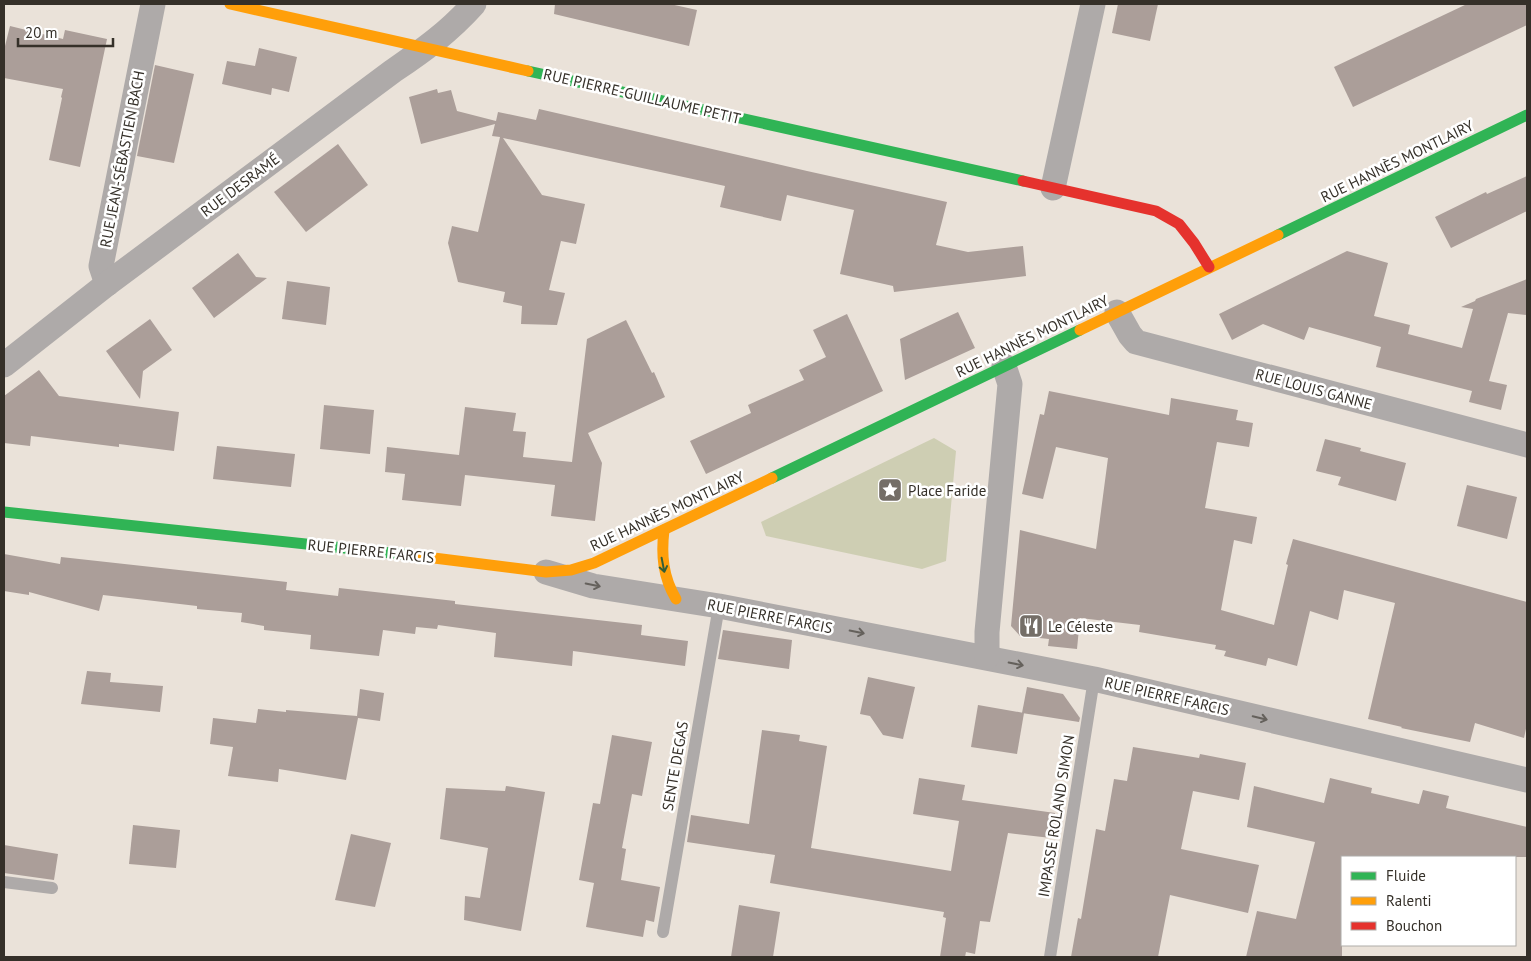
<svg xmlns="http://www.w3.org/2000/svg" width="1531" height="961" viewBox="0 0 1531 961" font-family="'PT Sans',sans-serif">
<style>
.green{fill:#ceceb3}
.building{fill:#ab9e99}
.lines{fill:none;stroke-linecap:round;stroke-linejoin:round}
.lane{stroke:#aeaaa9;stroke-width:12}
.street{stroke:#aeaaa9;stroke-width:25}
.fast{stroke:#30b455;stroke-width:11}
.slow{stroke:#ff9f0a;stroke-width:11}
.jam{stroke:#e5322d;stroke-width:11}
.oneway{stroke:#335e38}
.oneway2{stroke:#65615c}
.labels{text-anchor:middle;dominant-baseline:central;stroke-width:5;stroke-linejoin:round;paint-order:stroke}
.street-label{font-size:15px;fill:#353029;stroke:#fff}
.poi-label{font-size:15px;fill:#353029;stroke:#fff;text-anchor:start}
</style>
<rect width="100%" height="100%" fill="#eae2d9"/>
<!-- green -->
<path class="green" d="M934 438 956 451 946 561 922 569 766 536 761 522Z"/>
<!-- building -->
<g class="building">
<path d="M555 4H670L697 10 689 46 554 14Z"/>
<path d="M1118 4H1158L1150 41 1112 33Z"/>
<path d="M1467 4H1527V25L1353 107 1334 67Z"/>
<path d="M10 26 63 39 65 30 107 39 80 167 49 160 62 98 61 97 63 89 4 78V50Z"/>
<path d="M259 48 297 57 289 92 272 88 271 95 222 84 227 61 255 66Z"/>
<path d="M155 65 194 74 174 163 137 156Z"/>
<path d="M437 89 438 93 451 90 457 111 496 121 498 112 536 120 539 109 807 171 947 202 936 245 968 252 1023 246 1026 276 894 292 893 286 840 274 854 210 787 195 781 221 720 207 725 186 503 138 542 195 585 204 576 244 561 241 549 290 565 293 557 325 521 324 522 306 503 302 505 292 458 282 448 243 452 226 478 232 500 137 492 136 495 124 421 144 409 97Z"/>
<path d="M338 144 368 185 306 232 274 192Z"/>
<path d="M1527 176V211L1451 248 1435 217 1486 192 1487 194Z"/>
<path d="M1347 251 1388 263 1374 316 1410 325 1408 334 1462 348 1473 309 1461 307 1475 301 1476 299 1527 279V315L1508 313 1489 381 1507 385 1501 410 1469 402 1472 391 1376 367 1381 347 1309 327 1304 340 1263 324 1232 340 1219 314Z"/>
<path d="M238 253 256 277 267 278 214 318 192 288Z"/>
<path d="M287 281 330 287 326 325 282 319Z"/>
<path d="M958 312 975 348 905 380 900 339Z"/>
<path d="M847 314 883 391 706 474 690 441 751 413 748 405 804 380 799 370 826 357 813 330Z"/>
<path d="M150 319 172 350 143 371 140 399 106 351Z"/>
<path d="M626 320 652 373 654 372 665 397 588 433 602 463 595 521 551 516 555 485 465 475 461 506 402 500 405 474 385 472 387 447 459 455 465 407 516 413 513 431 526 432 523 457 572 462 587 339Z"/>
<path d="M39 370 59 396 179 412 174 451 119 444V447L31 436 30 446 4 443V396Z"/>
<path d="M1049 391 1169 415 1171 398 1238 410 1236 420 1253 423 1249 447 1217 442 1205 508 1257 517 1252 544 1234 540 1221 610 1274 625 1288 565 1286 564 1293 539 1527 602V724L1524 738 1475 723 1470 742 1401 728 1402 727 1368 719 1395 603 1344 590 1338 620 1310 611 1297 666 1268 658 1266 666 1224 656 1226 651 1215 649 1216 645 1139 632 1140 625 1080 618 1077 649 1048 646 1049 639 1020 636 1011 626 1020 530 1096 549 1108 458 1056 447 1043 499 1022 494 1040 414 1044 415Z"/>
<path d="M324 405 374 410 370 454 320 449Z"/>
<path d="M1325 439 1361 448 1360 451 1406 463 1396 501 1338 485 1341 477 1316 471Z"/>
<path d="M217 446 295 454 291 487 213 479Z"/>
<path d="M1467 485 1517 497 1507 539 1457 526Z"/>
<path d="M4 554 60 564 61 557 287 582 286 590 338 596 339 588 455 601V604L642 625 641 635 688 641 685 666 573 651 572 666 494 657 496 633 438 625 437 629 416 627 415 634 383 630 379 656 310 649 311 635 264 630V626L241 622 242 613 197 609V606L103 595 99 611 29 592V595L4 591Z"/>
<path d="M723 630 792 640 789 669 718 659Z"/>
<path d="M87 671 111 673 110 682 163 686 160 712 81 704Z"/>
<path d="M868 677 915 687 903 739 883 735 870 716 860 714Z"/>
<path d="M1027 687 1063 694 1080 718 1079 722 1022 713Z"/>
<path d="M360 689 384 693 380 721 358 718 346 780 279 769 278 782 228 776 233 747 210 744 213 718 256 723 258 709 286 712V710L357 716Z"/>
<path d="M978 705 1024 713 1017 754 971 747Z"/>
<path d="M762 730 800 735 799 741 827 746 811 848 951 871 959 821 913 814 919 778 965 785 962 800 1055 813 1051 838 1008 833 990 922 980 921 975 954 966 952 965 957H940L946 918 943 917 944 912 770 883 775 855 687 842 691 815 749 824Z"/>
<path d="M612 735 652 742 642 796 632 794 622 848 626 849 621 880 660 887 654 922 646 920 643 937 586 927 594 883 579 880 593 803 600 804Z"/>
<path d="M1133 747 1199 758 1200 754 1246 763 1239 800 1193 791 1181 849 1259 865 1248 913 1170 895 1158 957H1071L1078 918 1081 919 1096 829 1105 831 1114 779 1127 781Z"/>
<path d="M1330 778 1372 788 1371 793 1419 804 1423 790 1449 796 1446 808 1527 827V857H1342V957H1246L1257 911 1296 919 1315 842 1247 827 1254 786 1324 803Z"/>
<path d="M506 786 545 792 521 931 464 920 465 896 480 898 488 848 440 839 446 788 505 791Z"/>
<path d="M133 825 180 830 176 868 129 864Z"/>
<path d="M351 834 391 843 375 907 335 900Z"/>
<path d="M4 845 58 854 54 880 4 873Z"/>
<path d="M739 905 780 912 773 957H731Z"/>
</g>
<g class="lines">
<!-- lane -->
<g class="lane">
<path d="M4 882 52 888"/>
<path d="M663 932 719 606"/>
<path d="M1050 957 1094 679"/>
</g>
<!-- street -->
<g class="street">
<path d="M1053 188 1093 4"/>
<path d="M107 284 101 266 153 4"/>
<path d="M1117 312 1130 335 1136 342 1527 445"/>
<path d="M4 365 107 284 393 71C424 50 449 32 474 4"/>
<path d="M546 572 593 586 719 606 1094 679 1527 780"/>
<path d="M987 657V632L1010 384 1004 366"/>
</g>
<!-- fast -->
<g class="fast">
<path d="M528 71 1023 181"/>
<path d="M1278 235 1527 115"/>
<path d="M772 478 1080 330"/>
<path d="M4 512 410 555"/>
</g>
<!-- slow -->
<g class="slow">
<path d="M230 4 528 71"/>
<path d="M1080 330 1278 235"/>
<path d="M664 530C661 555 663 577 676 599"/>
<path d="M410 555 546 572 571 570 594 563 772 478"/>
</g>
<!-- jam -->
<path class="jam" d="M1023 181 1156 211 1179 224 1194 243 1209 267"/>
</g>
<!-- one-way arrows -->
<defs><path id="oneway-shaft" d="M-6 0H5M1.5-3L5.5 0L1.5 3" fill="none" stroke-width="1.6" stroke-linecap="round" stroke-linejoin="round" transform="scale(1.25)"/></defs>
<use class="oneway" href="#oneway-shaft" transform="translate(663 565) rotate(79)"/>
<g class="oneway2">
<use href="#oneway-shaft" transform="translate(593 585) rotate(12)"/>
<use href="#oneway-shaft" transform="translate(857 632) rotate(11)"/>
<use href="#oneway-shaft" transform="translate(1016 664) rotate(11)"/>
<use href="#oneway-shaft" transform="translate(1260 718) rotate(13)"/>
</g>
<!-- icons -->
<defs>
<symbol id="sight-square" viewBox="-11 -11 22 22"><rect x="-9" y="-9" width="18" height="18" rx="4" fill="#746e67" stroke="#fff"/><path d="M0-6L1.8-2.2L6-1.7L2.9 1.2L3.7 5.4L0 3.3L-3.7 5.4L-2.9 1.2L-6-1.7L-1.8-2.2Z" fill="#fff"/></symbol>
<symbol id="restaurant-square" viewBox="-11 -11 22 22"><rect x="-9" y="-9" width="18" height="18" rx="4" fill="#746e67" stroke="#fff"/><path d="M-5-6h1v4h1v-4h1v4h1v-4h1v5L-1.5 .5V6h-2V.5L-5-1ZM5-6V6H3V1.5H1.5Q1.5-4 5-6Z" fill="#fff"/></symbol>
</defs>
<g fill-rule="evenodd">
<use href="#sight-square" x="876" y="476" width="28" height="28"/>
<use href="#restaurant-square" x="1017" y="612" width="28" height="28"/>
</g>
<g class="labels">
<!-- street labels -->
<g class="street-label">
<text transform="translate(642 96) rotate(13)">RUE PIERRE-GUILLAUME PETIT</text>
<text transform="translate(122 159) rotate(-79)">RUE JEAN-SÉBASTIEN BACH</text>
<text transform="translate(1397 161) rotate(-26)">RUE HANNÈS MONTLAIRY</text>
<text transform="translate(240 185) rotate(-37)">RUE DESRAMÉ</text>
<text transform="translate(1032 336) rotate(-26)">RUE HANNÈS MONTLAIRY</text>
<text transform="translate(1314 389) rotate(15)">RUE LOUIS GANNE</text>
<text transform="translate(667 511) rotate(-25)">RUE HANNÈS MONTLAIRY</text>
<text transform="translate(371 551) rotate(6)">RUE PIERRE FARCIS</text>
<text transform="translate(770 616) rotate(11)">RUE PIERRE FARCIS</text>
<text transform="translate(1167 696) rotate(13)">RUE PIERRE FARCIS</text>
<text transform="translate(675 766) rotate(-80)">SENTE DEGAS</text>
<text transform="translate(1056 816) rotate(-81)">IMPASSE ROLAND SIMON</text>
</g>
<!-- poi labels -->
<g class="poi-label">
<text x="908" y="490">Place Faride</text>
<text x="1048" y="626">Le Céleste</text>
</g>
</g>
<!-- border -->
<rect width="1531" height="961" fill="none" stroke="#353029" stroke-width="10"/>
<!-- legend -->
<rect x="1341" y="856" width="175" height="90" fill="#ffffff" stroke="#aeaca9"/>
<rect x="1351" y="872" width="25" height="8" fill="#30b455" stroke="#aeaca9"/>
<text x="1386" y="881" font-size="15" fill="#353029">Fluide</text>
<rect x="1351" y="897" width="25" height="8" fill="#ff9f0a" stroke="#aeaca9"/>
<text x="1386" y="906" font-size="15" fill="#353029">Ralenti</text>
<rect x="1351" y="922" width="25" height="8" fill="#e5322d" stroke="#aeaca9"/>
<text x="1386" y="931" font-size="15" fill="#353029">Bouchon</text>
<!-- scale -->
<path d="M18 38v8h95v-8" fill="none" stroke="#353029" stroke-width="2.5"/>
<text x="25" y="38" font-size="15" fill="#353029" stroke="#ffffff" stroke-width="4" paint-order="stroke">20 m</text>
</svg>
